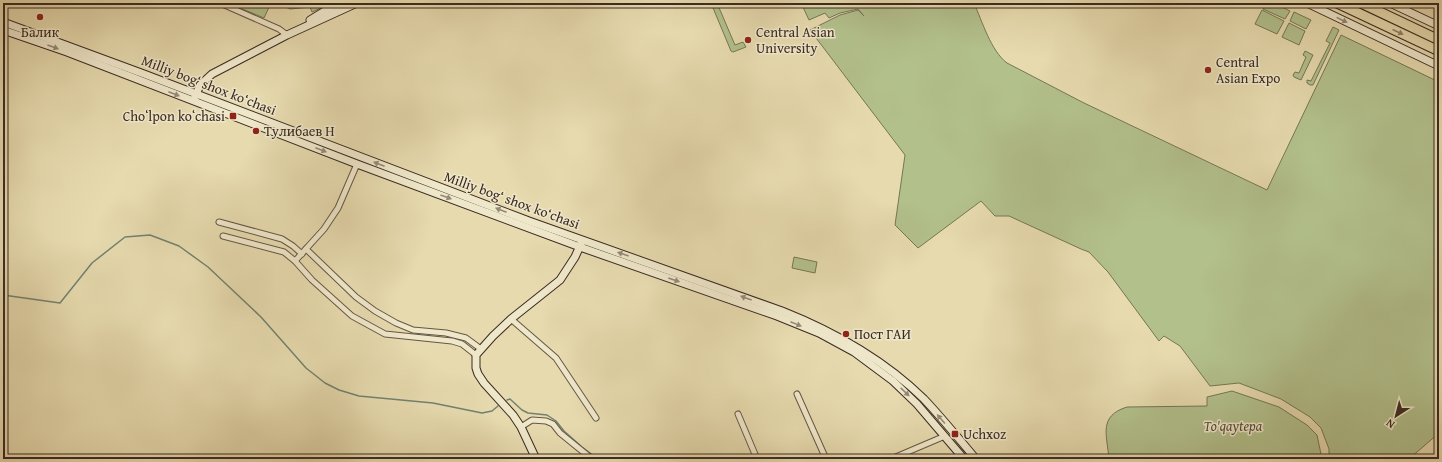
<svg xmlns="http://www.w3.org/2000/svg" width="1442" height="462" viewBox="0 0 1442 462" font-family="'Gentium Book Plus',serif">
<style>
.green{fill:#b2c08c;stroke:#767657}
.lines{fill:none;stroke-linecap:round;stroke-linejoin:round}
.stream{stroke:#728171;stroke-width:1.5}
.street-casing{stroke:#655745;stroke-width:7}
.secondary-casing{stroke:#3a2b22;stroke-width:9}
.highway-casing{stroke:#3a2b22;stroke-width:11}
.street{stroke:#efe7ca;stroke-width:5}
.secondary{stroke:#efe7ca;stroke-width:7}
.highway{stroke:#e6daae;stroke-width:9}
.oneway{fill:#948976}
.oneway2{fill:#908268}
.poi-dot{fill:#8f2418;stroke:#efe7ca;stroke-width:1.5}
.labels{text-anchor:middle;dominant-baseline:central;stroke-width:3;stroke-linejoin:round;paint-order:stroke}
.poi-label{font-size:14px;fill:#3a2b22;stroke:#efe7ca;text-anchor:start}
.street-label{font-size:14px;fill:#3a2b22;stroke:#efe7ca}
.park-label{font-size:14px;font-style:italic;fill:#524937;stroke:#efe7ca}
</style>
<rect width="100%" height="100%" fill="#e6daae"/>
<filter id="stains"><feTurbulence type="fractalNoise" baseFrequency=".005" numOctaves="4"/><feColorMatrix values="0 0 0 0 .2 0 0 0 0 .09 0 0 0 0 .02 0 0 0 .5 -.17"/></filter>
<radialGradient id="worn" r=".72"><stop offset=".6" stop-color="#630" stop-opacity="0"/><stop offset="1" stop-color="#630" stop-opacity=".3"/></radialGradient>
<!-- green -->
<g class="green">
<path d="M228 3H271L264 18Z"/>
<path d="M277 3H332L312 12 310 7 290 9Z"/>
<path d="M711 3H717L735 45 743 42 746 47 733 52 731 51Z"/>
<path d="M812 3H974C982 21 991 51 1007 63L1084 103 1267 190 1341 35 1439 82V433L1409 459H1329V449L1321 428 1310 417 1281 399 1239 383 1210 386 1180 346 1164 336 1159 341 1108 272 1089 252 1081 249 1009 216H995L981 201 918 248 895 225 905 155 810 30 840 15 858 10 864 16 858 9 840 13 829 18 825 13 809 20 803 7Z"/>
<path d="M1266 3H1274L1290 11 1285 19 1263 9Z"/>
<path d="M1262 10 1284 21 1277 34 1255 24Z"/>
<path d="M1294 12 1311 20 1306 29 1290 21Z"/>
<path d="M1289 23 1305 31 1299 45 1282 37Z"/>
<path d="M1333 27 1339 30 1313 85H1310L1307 83V80L1311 81 1330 43 1326 41Z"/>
<path d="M1305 51 1313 55 1301 80 1294 77 1293 75 1295 72 1299 73 1306 57 1303 55Z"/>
<path d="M794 257 817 262 815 273 792 268Z"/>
<path d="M1232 391 1279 407 1307 425 1317 435 1322 459H1109C1107 435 1098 416 1127 407L1207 406V397Z"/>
</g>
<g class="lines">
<!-- stream -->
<g class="stream">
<path d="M3 295 60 303 92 263 125 237 150 235 179 246 208 267 261 317 306 368 325 383 339 390 359 396 433 403 482 413 492 411 498 406"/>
<path d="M507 400 510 399 522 410 528 413 547 415 556 421 564 431 582 447 598 459"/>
</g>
<defs>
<g id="street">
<path d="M220 3 279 29 287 35"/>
<path d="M219 222 282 239 293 246 302 254"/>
<path d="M223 236 284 252 295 261 312 280 352 316 385 334 452 341 462 344 476 355"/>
<path d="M306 249 356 297 375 311 396 323 413 330 446 333 466 338 481 349"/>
<path d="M295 261 324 229 338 208 357 164"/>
<path d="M511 319 556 358 596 418"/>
<path d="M797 394 826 459"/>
<path d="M738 414 757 459"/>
<path d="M521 427 532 420 546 421 553 424 560 433 592 459"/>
<path d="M891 459 945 436"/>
</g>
<g id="secondary">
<path d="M1307 3 1439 66"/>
<path d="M1390 3 1439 26"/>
<path d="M310 20 328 9 341 3"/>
<path d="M3 22 144 74 529 221 782 311C835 332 883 359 924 399 942 418 959 439 976 459"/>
<path d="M3 30 67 52 357 164 580 247 777 316 819 333 854 352 893 381 917 404 964 459"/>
<path d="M195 97 200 85 212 74 287 35 357 3"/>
<path d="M536 459 521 427 513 415 484 383 478 374 476 368V355L493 336 511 319 560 280 575 257 581 244"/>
</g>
<g id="highway">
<path d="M1337 3 1439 51"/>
<path d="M1361 3 1439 40"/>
</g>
</defs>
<!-- street casing -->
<use href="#street" class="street-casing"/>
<!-- secondary casing -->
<use href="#secondary" class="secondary-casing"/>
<!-- highway casing -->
<use href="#highway" class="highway-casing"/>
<!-- street -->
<use href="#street" class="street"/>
<!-- secondary -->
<use href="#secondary" class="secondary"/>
<!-- highway -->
<use href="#highway" class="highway"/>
</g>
<!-- one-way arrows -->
<defs><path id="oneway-solid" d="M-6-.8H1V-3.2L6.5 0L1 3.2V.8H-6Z"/></defs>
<g class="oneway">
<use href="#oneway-solid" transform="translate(1342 20) rotate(26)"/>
<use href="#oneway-solid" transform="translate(53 47) rotate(20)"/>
<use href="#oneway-solid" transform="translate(174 94) rotate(21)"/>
<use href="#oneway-solid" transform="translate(321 150) rotate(21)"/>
<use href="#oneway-solid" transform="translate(379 164) rotate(-159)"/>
<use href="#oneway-solid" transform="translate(446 197) rotate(20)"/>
<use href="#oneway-solid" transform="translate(501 210) rotate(-159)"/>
<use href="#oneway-solid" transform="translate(623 254) rotate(-161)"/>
<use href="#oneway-solid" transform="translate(674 280) rotate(19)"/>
<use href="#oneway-solid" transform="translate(746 298) rotate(-160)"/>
<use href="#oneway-solid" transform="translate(796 324) rotate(22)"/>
<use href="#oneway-solid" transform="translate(905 392) rotate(43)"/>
<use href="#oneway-solid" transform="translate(941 419) rotate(-131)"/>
</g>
<use class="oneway2" href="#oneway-solid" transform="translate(1398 32) rotate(25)"/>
<!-- markers -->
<g class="poi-dot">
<circle cx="40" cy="17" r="4"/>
<circle cx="748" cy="40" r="4"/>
<circle cx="1208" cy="70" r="4"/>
<rect x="229" y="112" width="8" height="8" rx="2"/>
<circle cx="256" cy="131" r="4"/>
<circle cx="846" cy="334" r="4"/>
<rect x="951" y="430" width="8" height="8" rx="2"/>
</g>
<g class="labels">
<!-- poi labels -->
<g class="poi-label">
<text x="40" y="32" text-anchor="middle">Балик</text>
<text x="756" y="32">Central Asian<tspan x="756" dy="16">University</tspan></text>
<text x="1216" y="62">Central<tspan x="1216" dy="16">Asian Expo</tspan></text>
<text x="225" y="116" text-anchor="end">Choʻlpon koʻchasi</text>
<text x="264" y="131">Тулибаев Н</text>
<text x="854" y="334">Пост ГАИ</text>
<text x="963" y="434">Uchxoz</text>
</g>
<!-- street labels -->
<g class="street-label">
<text transform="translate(209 85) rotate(21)">Milliy bog‘ shox ko‘chasi</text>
<text transform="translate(512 200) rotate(20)">Milliy bog‘ shox ko‘chasi</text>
</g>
<!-- park labels -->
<g class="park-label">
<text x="1233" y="426">To'qaytepa</text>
</g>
</g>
<!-- margin -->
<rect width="1442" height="462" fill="none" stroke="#e6daae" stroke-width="16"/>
<rect x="4" y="4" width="1434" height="454" fill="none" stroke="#3a2b22" stroke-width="2"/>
<rect x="8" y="8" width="1426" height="446" fill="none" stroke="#3a2b22"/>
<!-- north arrow -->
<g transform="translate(1396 416) rotate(216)" stroke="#efe7ca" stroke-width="3" paint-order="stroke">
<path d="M0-3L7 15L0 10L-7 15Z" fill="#3a2b22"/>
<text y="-6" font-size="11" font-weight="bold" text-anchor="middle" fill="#3a2b22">N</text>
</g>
<rect width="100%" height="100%" filter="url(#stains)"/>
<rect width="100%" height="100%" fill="url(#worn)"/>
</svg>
